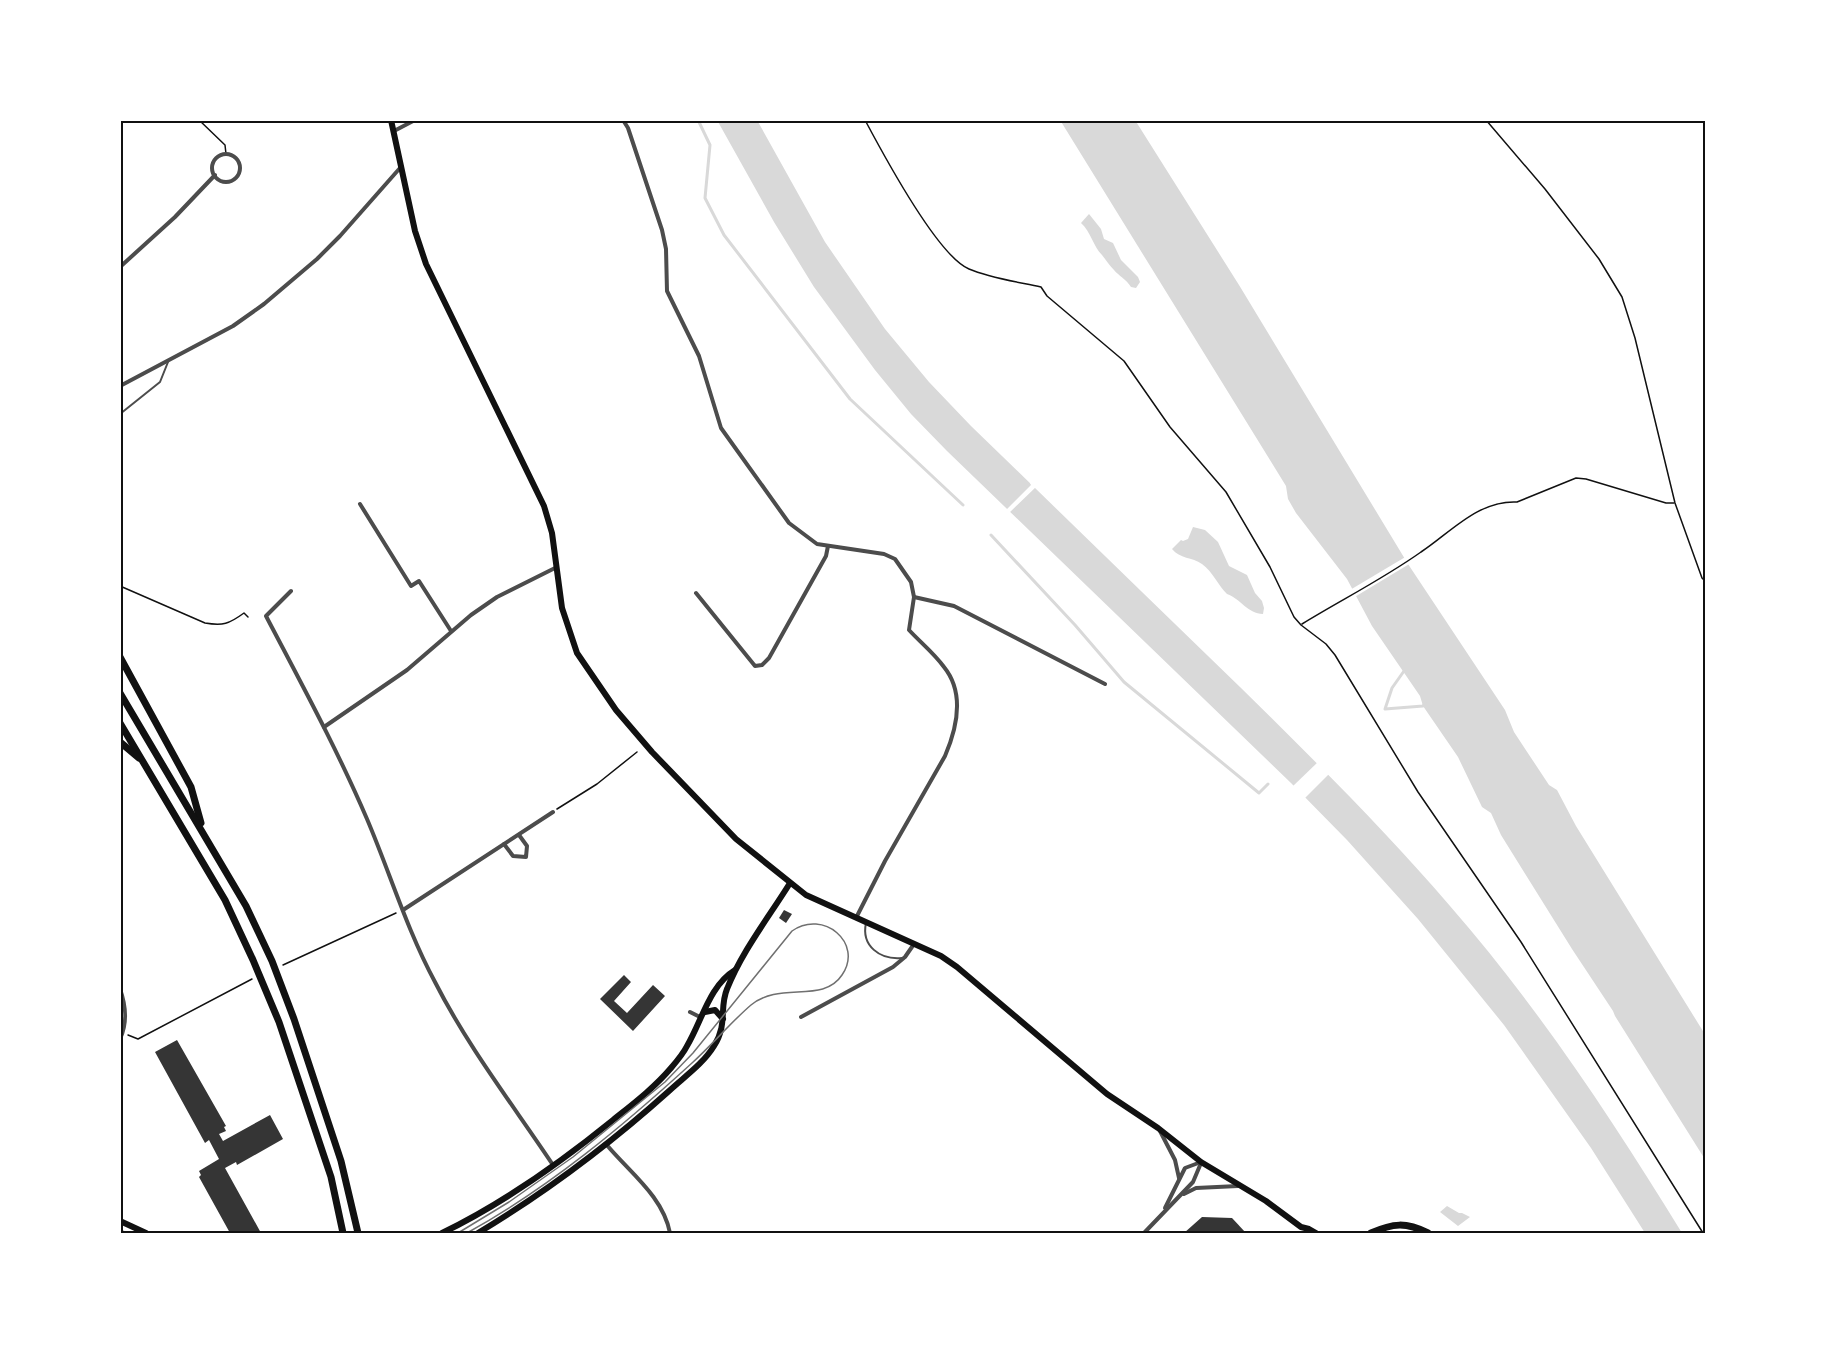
<svg xmlns="http://www.w3.org/2000/svg" width="1826" height="1353" viewBox="0 0 1826 1353" font-family="Arial,sans-serif">
<style>
.water{fill:#d9d9d9}
.pier{fill:#fff}
.lines{fill:none;stroke-linecap:round;stroke-linejoin:round}
.stream{stroke:#d9d9d9;stroke-width:3}
.building{fill:#353535}
.path{stroke:#111;stroke-width:1.5}
.service{stroke:#4c4c4c;stroke-width:2}
.minor{stroke:#4c4c4c;stroke-width:4}
.secondary{stroke:#111;stroke-width:6}
.trunk{stroke:#111;stroke-width:7}
.tram{stroke:#707070;stroke-width:1.5}
.neatline{fill:none;stroke:#111;stroke-width:2}
</style>
<rect width="100%" height="100%" fill="#fff"/>
<!-- water -->
<g class="water">
<path d="M717 120H757L825 242 885 329 929 382 971 426C1061 513 1150 600 1240 687 1312 758 1384 829 1450 906 1538 1007 1612 1119 1682 1233H1645L1591 1148 1504 1025 1418 919 1347 840 1291 783 947 451 911 414 875 370 814 287 774 222Z"/>
<path d="M1060 120H1135L1239 285 1408 564 1505 710 1514 732 1549 785 1557 790 1576 826 1706 1036V1161L1615 1016 1613 1011 1572 949 1501 835 1491 813 1482 807 1458 757 1423 706 1420 696 1372 626 1347 579 1296 513 1288 499 1286 486Z"/>
<path d="M1089 214 1101 229 1104 239 1113 243 1121 260 1138 277 1140 282 1136 288 1131 287C1126 279 1119 276 1114 270 1109 265 1106 260 1102 255 1093 246 1091 232 1081 223Z"/>
<path d="M1193 527 1205 530 1218 542 1229 566 1247 575 1255 593 1262 601 1264 608 1263 614C1248 614 1241 599 1227 594 1218 585 1213 572 1202 564 1192 557 1180 559 1172 549L1181 540 1183 541 1188 539Z"/>
<path d="M1447 1206 1459 1213H1462L1470 1217 1458 1226 1440 1212Z"/>
</g>
<!-- pier -->
<g class="pier">
<path d="M1032 481 1037 486 1009 513V515L1004 510H1006L1031 485 1030 483Z"/>
<path d="M1407 556 1411 563 1353 598 1350 590Z"/>
<path d="M1319 761 1331 772 1303 800 1292 787Z"/>
</g>
<g class="lines">
<!-- stream -->
<g class="stream">
<path d="M698 120 710 145 705 198 724 235 850 399 963 505"/>
<path d="M991 535 1075 625 1124 682 1259 793 1268 784"/>
<path d="M1404 671 1392 688 1385 709 1423 706 1425 703"/>
</g>
</g>
<!-- building -->
<g class="building">
<path d="M784 910 792 914 786 923 779 918Z"/>
<path d="M624 975 631 982 614 1001 627 1013 653 985 665 996 633 1031 600 999Z"/>
<path d="M177 1040 226 1126 224 1127 226 1131 219 1134 223 1141 270 1115 283 1139 237 1165 236 1162 225 1168 261 1233H230L199 1177 201 1175 199 1171 219 1159 209 1140 205 1143 155 1052Z"/>
<path d="M1202 1217 1232 1218 1246 1233H1184Z"/>
</g>
<g class="lines">
<!-- path -->
<g class="path">
<path d="M199 120 225 145 226 154"/>
<path d="M865 120C882 152 938 256 969 269 990 278 1018 282 1041 287L1047 296 1124 361 1170 427 1226 492 1270 567 1294 617 1301 625 1326 644 1335 655 1418 792 1521 942 1703 1233"/>
<path d="M1486 120 1545 189 1599 259 1622 297 1635 338 1675 503 1702 578 1706 582"/>
<path d="M120 586 205 623C223 626 229 624 244 613L248 617"/>
<path d="M1302 624C1341 600 1383 579 1421 552 1450 533 1478 500 1517 502L1576 478 1586 479 1666 503H1674"/>
<path d="M557 809 597 784 637 752"/>
<path d="M283 965 396 913"/>
<path d="M128 1035 138 1039 252 979"/>
</g>
<!-- service -->
<g class="service">
<path d="M120 414 160 382 168 362"/>
<path d="M866 923C861 946 880 960 902 958"/>
</g>
<!-- minor -->
<g class="minor">
<path d="M623 120 628 128 662 230 666 249 667 291 699 356 721 428 789 523 817 544 884 554 895 559 911 582 914 597 909 630C920 642 934 653 944 667 965 693 957 728 945 756L885 861 856 918"/>
<path d="M394 131 415 120"/>
<circle cx="226" cy="168" r="14"/>
<path d="M120 267 175 217 215 175"/>
<path d="M120 386 233 326 264 304 317 259 340 236 400 168"/>
<path d="M360 504 411 586 419 581 451 631"/>
<path d="M291 591 266 616C301 683 337 749 367 819 390 873 407 930 435 982 468 1047 513 1105 553 1165"/>
<path d="M696 593 755 666 762 665 769 658 826 556 828 546"/>
<path d="M914 597 954 606 1105 684"/>
<path d="M324 727 407 670 471 615 497 597 557 567"/>
<path d="M504 844 513 856 526 857 527 846 519 835"/>
<path d="M403 910 553 812"/>
<path d="M120 989C126 1006 128 1022 120 1039"/>
<path d="M690 1012 700 1017"/>
<path d="M801 1017 893 967 905 957 914 944"/>
<path d="M1160 1131 1175 1160 1179 1178"/>
<path d="M606 1144C629 1172 663 1196 670 1233"/>
<path d="M1184 1194 1196 1188 1238 1186"/>
<path d="M1165 1208 1185 1168 1201 1162"/>
<path d="M1144 1233 1193 1182 1201 1163"/>
</g>
<!-- secondary -->
<g class="secondary">
<path d="M391 120 415 231 426 264 544 506 552 533 562 608 577 653 616 710 652 752 736 839 806 895 941 956 957 967 1107 1094 1158 1128 1201 1162 1266 1201 1301 1227 1309 1229 1316 1233"/>
<path d="M705 1012 715 1010 723 1019"/>
<path d="M120 1221 146 1233"/>
<path d="M442 1233C504 1203 560 1163 613 1120 633 1104 654 1088 671 1068 677 1061 683 1054 687 1046 702 1021 709 986 735 970"/>
<path d="M478 1233C546 1192 610 1144 669 1091 684 1077 703 1064 714 1046 728 1024 719 1008 727 989 742 951 769 917 790 883"/>
</g>
<!-- trunk -->
<g class="trunk">
<path d="M120 657 191 787 201 823"/>
<path d="M120 693 246 906 272 961 294 1019 341 1161 358 1233"/>
<path d="M120 723 225 900 253 960 279 1022 331 1177 343 1233"/>
<path d="M120 742 139 758"/>
<path d="M1371 1233C1393 1223 1406 1222 1428 1233"/>
</g>
<!-- tram -->
<g class="tram">
<path d="M120 1230 127 1233"/>
<path d="M458 1233 509 1202 573 1157 665 1082 693 1053 792 931C823 909 864 943 842 975 823 1004 780 981 751 1005 730 1023 712 1045 692 1063 623 1126 550 1187 467 1233"/>
</g>
</g>
<!-- border -->
<rect width="1826" height="1353" fill="none" stroke="#ffffff" stroke-width="243"/>
<rect x="122" y="122" width="1582" height="1110" class="neatline"/>
</svg>
